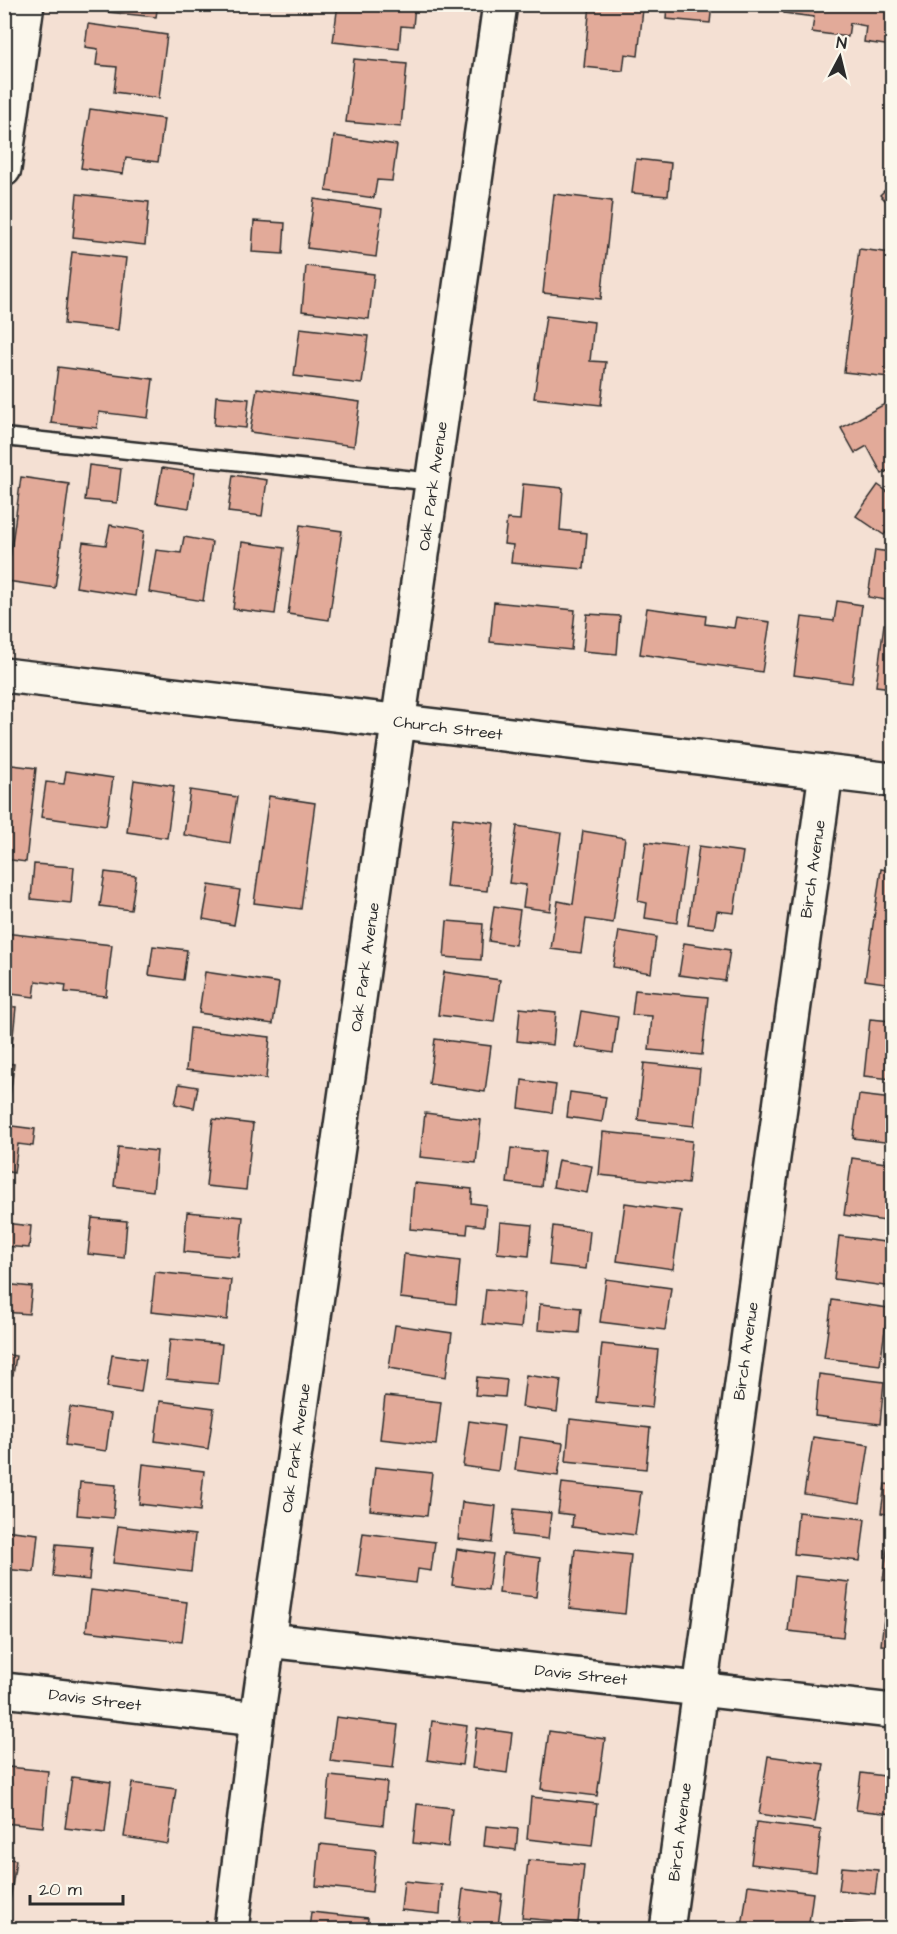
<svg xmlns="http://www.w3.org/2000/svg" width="897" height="1934" viewBox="0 0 897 1934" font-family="'Architects Daughter',sans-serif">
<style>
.building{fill:#e2aa99;stroke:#2b2b2b;stroke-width:1.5}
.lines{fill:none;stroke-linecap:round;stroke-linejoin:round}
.lane-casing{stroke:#2b2b2b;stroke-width:21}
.street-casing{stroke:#2b2b2b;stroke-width:38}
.lane{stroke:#fbf7ec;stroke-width:16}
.street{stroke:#fbf7ec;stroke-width:33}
.labels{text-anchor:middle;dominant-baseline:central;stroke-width:4.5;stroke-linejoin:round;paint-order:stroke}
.street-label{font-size:16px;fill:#2b2b2b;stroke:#fbf7ec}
</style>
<rect width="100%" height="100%" fill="#f4e0d3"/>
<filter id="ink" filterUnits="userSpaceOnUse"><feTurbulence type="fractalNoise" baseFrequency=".0167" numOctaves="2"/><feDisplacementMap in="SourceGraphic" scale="12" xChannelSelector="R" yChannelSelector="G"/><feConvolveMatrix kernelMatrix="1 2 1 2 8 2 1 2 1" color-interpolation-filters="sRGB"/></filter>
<g filter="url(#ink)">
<!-- building -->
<g class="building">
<path d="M108 4H158L156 17 107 12Z"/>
<path d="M338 4H415L413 27 401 26 399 49 333 42Z"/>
<path d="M590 4 643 9 638 56 625 54 623 71 584 67Z"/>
<path d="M667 4H712L710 23 666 19Z"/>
<path d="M785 4H892V46L864 42 866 26 850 23 848 37 812 32 814 17 784 13Z"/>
<path d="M88 24 167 35 159 98 114 92 117 67 96 65 98 49 85 47Z"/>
<path d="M354 59 407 64 401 127 346 122Z"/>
<path d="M90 109 164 119 158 162 126 158 123 174 81 168Z"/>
<path d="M334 136 397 145 392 181 377 180 374 198 326 191Z"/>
<path d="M636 159 671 163 668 196 632 193Z"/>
<path d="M892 183V207L880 195Z"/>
<path d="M77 194 149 202 145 245 73 237Z"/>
<path d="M554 194 612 201 601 299 543 293Z"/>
<path d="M314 199 382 209 376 257 307 248Z"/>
<path d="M254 221 285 223 283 254 252 252Z"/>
<path d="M859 249 892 253V344L889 377 844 372Z"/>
<path d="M72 252 126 258 118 330 64 324Z"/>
<path d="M306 266 374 274 369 319 302 311Z"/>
<path d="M546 316 594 322 590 361 606 362 601 405 534 398Z"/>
<path d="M300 328 368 336 362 384 294 376Z"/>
<path d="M58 367 153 379 148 418 99 412 97 428 51 423Z"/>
<path d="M257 388 360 402 354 446 250 432Z"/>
<path d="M216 396 249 399 246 428 214 425Z"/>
<path d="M892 400V468L882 474 867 446 855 453 841 428Z"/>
<path d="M89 465 121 469 117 503 85 500Z"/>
<path d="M162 468 195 473 189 508 156 503Z"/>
<path d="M233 475 267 480 262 516 228 512Z"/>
<path d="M21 477 69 484 55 588 7 581Z"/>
<path d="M523 484 563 488 560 530 587 533 584 569 511 563 513 545 504 544 507 519 520 520Z"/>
<path d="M878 485 892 495V524L884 535 856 516Z"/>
<path d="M110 525 144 531 135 596 76 587 83 542 106 545Z"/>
<path d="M300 525 342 531 329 620 288 614Z"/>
<path d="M184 537 212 542 203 601 149 592 156 550 181 553Z"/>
<path d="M242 542 284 548 275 614 233 609Z"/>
<path d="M875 550 891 552 892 601 868 597Z"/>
<path d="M837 601 862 605 852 683 794 675 802 617 834 621Z"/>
<path d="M494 602 575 610 571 650 490 642Z"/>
<path d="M647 608 706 616 705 624 734 628 736 617 770 622 762 672 640 654Z"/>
<path d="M587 614 620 616 617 654 583 651Z"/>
<path d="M884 624 892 625V688L876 686Z"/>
<path d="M4 764 36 768 26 862 4 859Z"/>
<path d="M66 771 113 778 106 826 41 817 46 782 64 784Z"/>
<path d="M134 780 174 786 167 838 127 832Z"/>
<path d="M190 790 237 797 230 843 184 835Z"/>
<path d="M269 796 315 803 301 909 254 903Z"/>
<path d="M453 818 494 823 487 891 446 887Z"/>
<path d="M517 826 561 833 550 911 523 907 526 885 509 883Z"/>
<path d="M583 831 625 838 613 923 586 919 581 953 551 949 558 901 573 904Z"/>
<path d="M646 842 687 847 677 923 645 918 647 903 638 901Z"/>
<path d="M699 846 743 852 734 913 717 911 714 928 688 925Z"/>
<path d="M34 864 74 867 71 903 31 899Z"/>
<path d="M881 869 892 871V984L865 980Z"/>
<path d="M105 872 136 876 131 910 100 906Z"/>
<path d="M209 885 240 890 234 925 203 919Z"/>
<path d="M494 906 520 910 515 945 489 941Z"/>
<path d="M447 921 483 924 481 960 444 957Z"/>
<path d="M619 931 656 937 651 973 613 967Z"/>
<path d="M4 933 112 945 106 996 65 992 66 985 36 981 34 997 4 993Z"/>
<path d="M684 943 730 950 725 981 679 975Z"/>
<path d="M153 946 187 950 183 980 149 975Z"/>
<path d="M205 972 279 983 273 1024 199 1013Z"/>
<path d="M444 972 500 980 494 1022 438 1015Z"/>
<path d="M635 990 708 997 702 1055 649 1050 652 1016 632 1015Z"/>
<path d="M4 1006 16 1007 12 1046 4 1045Z"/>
<path d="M520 1008 556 1012 553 1045 517 1041Z"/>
<path d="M581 1011 618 1017 613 1053 575 1047Z"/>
<path d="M870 1019 892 1021V1079L864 1076Z"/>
<path d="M190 1028 270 1037 266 1079 186 1070Z"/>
<path d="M435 1039 491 1046 485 1092 429 1084Z"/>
<path d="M4 1063 14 1064 9 1105H4Z"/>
<path d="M644 1063 700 1069 694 1126 638 1120Z"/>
<path d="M522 1080 556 1085 552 1113 519 1108Z"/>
<path d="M179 1084 198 1087 194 1108 175 1104Z"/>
<path d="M570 1092 606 1097 602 1122 567 1117Z"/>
<path d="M859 1095 892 1099V1143L853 1138Z"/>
<path d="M425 1113 481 1120 476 1163 420 1157Z"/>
<path d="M213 1119 253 1124 246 1190 206 1186Z"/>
<path d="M4 1125 35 1129 33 1146 18 1144 14 1173 4 1171Z"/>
<path d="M603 1132 692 1141 688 1184 599 1175Z"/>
<path d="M118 1147 157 1151 153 1191 114 1186Z"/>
<path d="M511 1148 545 1152 541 1187 507 1183Z"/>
<path d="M852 1158 892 1164V1222L844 1215Z"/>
<path d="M558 1160 592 1166 587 1193 553 1187Z"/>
<path d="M414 1183 472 1189 471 1203 486 1205 484 1226 468 1224 467 1234 410 1229Z"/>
<path d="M625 1203 681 1211 673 1269 617 1261Z"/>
<path d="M187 1212 243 1217 239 1257 184 1252Z"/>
<path d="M92 1218 127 1221 124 1258 88 1254Z"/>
<path d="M500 1222 532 1225 529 1256 497 1253Z"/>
<path d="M4 1223 31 1226 29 1248 4 1246Z"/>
<path d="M553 1226 590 1231 586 1269 549 1265Z"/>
<path d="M839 1236 892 1243V1287L834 1279Z"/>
<path d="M404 1254 460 1261 456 1304 400 1298Z"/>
<path d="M155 1272 231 1280 227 1320 151 1312Z"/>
<path d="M606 1279 671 1288 665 1330 600 1322Z"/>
<path d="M4 1284 32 1287 29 1314 4 1312Z"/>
<path d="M486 1289 525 1293 521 1328 482 1324Z"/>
<path d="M832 1300 888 1308 880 1365 824 1358Z"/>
<path d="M540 1304 581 1308 579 1333 538 1330Z"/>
<path d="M395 1325 452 1333 446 1377 389 1368Z"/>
<path d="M170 1339 222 1344 218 1384 166 1379Z"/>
<path d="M602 1344 658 1350 652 1408 596 1402Z"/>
<path d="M4 1354 16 1356 13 1375 4 1374Z"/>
<path d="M112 1355 146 1360 141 1392 107 1387Z"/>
<path d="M819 1374 884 1382 880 1424 815 1416Z"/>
<path d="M526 1375 561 1380 557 1412 522 1407Z"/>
<path d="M477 1377 507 1380 505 1397 475 1395Z"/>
<path d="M385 1396 441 1402 436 1445 380 1439Z"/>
<path d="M160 1401 214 1408 208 1449 155 1441Z"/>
<path d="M70 1407 111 1414 106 1451 65 1445Z"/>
<path d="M570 1419 650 1428 646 1469 566 1461Z"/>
<path d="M469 1421 504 1426 498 1471 463 1466Z"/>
<path d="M519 1437 563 1443 558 1476 515 1470Z"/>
<path d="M813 1437 869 1445 860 1503 804 1494Z"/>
<path d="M143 1464 204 1471 200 1511 139 1504Z"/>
<path d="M375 1467 432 1473 427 1516 370 1510Z"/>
<path d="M80 1482 116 1485 113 1518 77 1515Z"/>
<path d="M562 1483 641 1492 635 1535 572 1527 573 1515 558 1513Z"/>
<path d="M885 1484 892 1485V1515L881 1513Z"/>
<path d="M462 1502 496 1506 492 1543 458 1539Z"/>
<path d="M514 1509 551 1513 548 1539 512 1535Z"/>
<path d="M798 1512 865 1519 860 1561 794 1554Z"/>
<path d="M118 1526 195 1535 191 1572 113 1563Z"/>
<path d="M4 1530 38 1534 34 1572 4 1569Z"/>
<path d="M363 1533 435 1542 431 1571 418 1569 416 1583 357 1576Z"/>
<path d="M889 1535H892V1581L883 1580Z"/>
<path d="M56 1544 92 1547 89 1580 53 1576Z"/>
<path d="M457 1549 493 1554 488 1590 452 1585Z"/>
<path d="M575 1549 631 1555 625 1614 569 1608Z"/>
<path d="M503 1553 540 1558 536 1597 499 1593Z"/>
<path d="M794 1576 849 1582 843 1637 788 1631Z"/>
<path d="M91 1590 187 1602 182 1642 86 1631Z"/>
<path d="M885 1609H892V1646L881 1645Z"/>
<path d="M336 1717 398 1725 393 1768 330 1761Z"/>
<path d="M432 1721 467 1726 462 1765 427 1760Z"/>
<path d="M477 1728 512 1733 507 1773 472 1768Z"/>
<path d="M549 1731 605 1739 597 1796 541 1789Z"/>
<path d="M768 1756 824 1764 815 1822 759 1814Z"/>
<path d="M8 1767 48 1771 43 1827 4 1823V1786L7 1787Z"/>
<path d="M861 1773 892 1777V1814L856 1810Z"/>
<path d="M330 1776 387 1782 383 1825 326 1818Z"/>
<path d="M72 1777 111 1782 105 1833 65 1828Z"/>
<path d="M132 1783 176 1789 168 1844 124 1837Z"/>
<path d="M531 1797 597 1804 592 1846 527 1839Z"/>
<path d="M417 1804 452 1808 448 1847 413 1843Z"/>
<path d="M756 1822 821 1830 816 1872 751 1864Z"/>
<path d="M486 1826 518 1829 516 1850 484 1846Z"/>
<path d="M320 1844 376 1850 372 1892 316 1886Z"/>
<path d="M4 1858 16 1860 10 1901 4 1900Z"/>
<path d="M528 1860 584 1865 578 1923 522 1918Z"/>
<path d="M842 1867 878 1870 875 1894 839 1890Z"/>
<path d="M404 1881 442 1885 440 1914 401 1910Z"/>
<path d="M748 1885 813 1893 808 1930 742 1927Z"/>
<path d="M463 1889 502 1894 498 1926 459 1921Z"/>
<path d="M311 1912 368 1918 367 1930H309Z"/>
<path d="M835 1922 871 1926V1930H834Z"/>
<path d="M129 1924 156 1925V1930H128Z"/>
</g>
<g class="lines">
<defs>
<path id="lane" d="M4 437 434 482"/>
<g id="street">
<path d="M4 169 27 4"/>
<path d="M4 675 892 780"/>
<path d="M268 1640 892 1711"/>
<path d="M4 1690 257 1719"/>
<path d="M231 1930 257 1719 500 4"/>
<path d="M667 1930 826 772"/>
</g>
</defs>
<!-- lane casing -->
<use href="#lane" class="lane-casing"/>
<!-- street casing -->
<use href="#street" class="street-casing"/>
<!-- lane -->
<use href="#lane" class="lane"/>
<!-- street -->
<use href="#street" class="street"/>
</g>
</g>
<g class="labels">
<!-- street labels -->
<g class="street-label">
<text transform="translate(433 486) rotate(-82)">Oak Park Avenue</text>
<text transform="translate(448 728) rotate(7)">Church Street</text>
<text transform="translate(813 869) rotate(-82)">Birch Avenue</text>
<text transform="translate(365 967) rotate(-82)">Oak Park Avenue</text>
<text transform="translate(746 1351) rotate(-82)">Birch Avenue</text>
<text transform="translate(296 1448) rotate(-82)">Oak Park Avenue</text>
<text transform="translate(581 1675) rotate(6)">Davis Street</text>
<text transform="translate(95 1700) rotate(7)">Davis Street</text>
<text transform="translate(680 1832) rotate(-83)">Birch Avenue</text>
</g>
</g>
<!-- margin -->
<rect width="897" height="1934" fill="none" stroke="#fbf7ec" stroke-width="24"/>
<rect x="12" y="12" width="873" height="1910" fill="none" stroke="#2b2b2b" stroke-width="2" filter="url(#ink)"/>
<!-- north arrow -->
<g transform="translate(840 57) rotate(7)" stroke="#fbf7ec" stroke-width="4.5" paint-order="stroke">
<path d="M0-4.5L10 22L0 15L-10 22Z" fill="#2b2b2b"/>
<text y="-9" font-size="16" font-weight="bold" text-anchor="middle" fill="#2b2b2b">N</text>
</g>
<!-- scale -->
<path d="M30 1895v9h93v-9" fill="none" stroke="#2b2b2b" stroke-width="3"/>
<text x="39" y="1895" font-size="18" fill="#2b2b2b" stroke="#fbf7ec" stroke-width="4.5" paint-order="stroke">20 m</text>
</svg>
